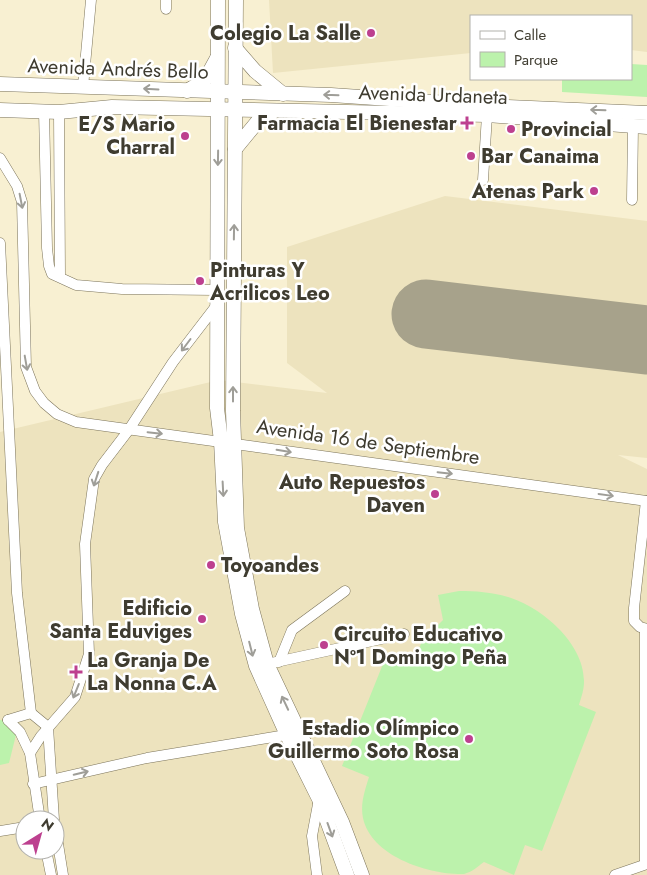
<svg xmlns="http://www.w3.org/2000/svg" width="647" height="875" viewBox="0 0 647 875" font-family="Jost,sans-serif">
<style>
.built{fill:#ede3be;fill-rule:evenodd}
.green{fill:#bcf2ac}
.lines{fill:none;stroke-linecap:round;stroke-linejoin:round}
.runway{stroke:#a7a28b;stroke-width:69}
.street-casing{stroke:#7c745a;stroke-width:11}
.secondary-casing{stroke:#7c745a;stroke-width:15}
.street{stroke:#fff;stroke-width:10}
.secondary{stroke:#fff;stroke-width:14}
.oneway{stroke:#9f9e98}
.poi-dot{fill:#bd408f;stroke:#fff;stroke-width:2}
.labels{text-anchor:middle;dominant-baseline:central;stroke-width:5;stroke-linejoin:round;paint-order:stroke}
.poi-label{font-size:20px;font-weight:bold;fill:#3f3c30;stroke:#fff;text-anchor:end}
.street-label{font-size:20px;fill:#3f3c30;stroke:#fff}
</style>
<rect width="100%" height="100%" fill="#f8f0d2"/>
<!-- built -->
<g class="built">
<path d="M269 0H647V52L631 50V16H471V53L273 73Z"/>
<path d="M445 196 647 221V458L618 455 647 469V875H0V432L219 380 327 393 287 363V247ZM25 820H55V850H25Z"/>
</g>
<!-- green -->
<g class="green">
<path d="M631 64 647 65V97L562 92V79H631Z"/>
<path d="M459 591C476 591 491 592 508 597 542 607 585 644 584 682 584 690 581 698 579 705L596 712 542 851 525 845 514 875 484 862C477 867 472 872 464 874 428 875 371 856 363 818 360 804 365 790 369 777L342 766 387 654 413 664 422 641 443 620 438 595Z"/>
<path d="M0 720 19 723 9 763 0 765Z"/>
</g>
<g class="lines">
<!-- runway -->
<path class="runway" d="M426 314 647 340"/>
<defs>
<g id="street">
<path d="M166 0V9"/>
<path d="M83 87 91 0"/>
<path d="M44 111 47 248 49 266 52 274 76 285 122 289 216 290"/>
<path d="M59 112 60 276"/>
<path d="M0 158 17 186 22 202 26 367 35 391 44 403 57 414 76 422 647 501"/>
<path d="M483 180 487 115"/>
<path d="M632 200 633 126"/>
<path d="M0 243 17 593 31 713"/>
<path d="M646 501 634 608V621L640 627 647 629"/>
<path d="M645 629V864"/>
<path d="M279 662 292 630 345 591"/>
<path d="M267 664 404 634"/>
<path d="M8 720 31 713 48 727 54 820"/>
<path d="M8 720 20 732 30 753 40 820"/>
<path d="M30 753 41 736 75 697 89 654 85 544 94 479 102 465 128 431 173 362 216 306"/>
<path d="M33 784 147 758 292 734"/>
<path d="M55 825 63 875"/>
<path d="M0 831 25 827"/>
<path d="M46 850 51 875"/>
<path d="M317 875 312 836 319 799"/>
<path d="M615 875 647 864"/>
</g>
<g id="secondary">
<path d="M218 0 217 408 221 441 225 522 242 614 256 666 287 735 319 799 347 875"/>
<path d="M236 0 233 411 237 528 252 609 267 664 342 822 362 875"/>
<path d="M235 48 255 71 283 94"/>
<path d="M0 84 331 95 507 107 647 113"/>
<path d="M187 91 205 80 217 58"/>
<path d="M0 110 59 112 112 107 487 115 647 127"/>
<path d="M235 149 258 121 274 111"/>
</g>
</defs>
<!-- street casing -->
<use href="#street" class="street-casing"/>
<!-- secondary casing -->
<use href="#secondary" class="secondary-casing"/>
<!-- street -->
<use href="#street" class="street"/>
<!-- secondary -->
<use href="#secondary" class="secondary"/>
</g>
<!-- one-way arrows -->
<defs><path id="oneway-shaft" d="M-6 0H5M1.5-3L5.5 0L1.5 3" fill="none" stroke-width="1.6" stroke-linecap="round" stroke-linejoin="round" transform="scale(1.25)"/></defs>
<g class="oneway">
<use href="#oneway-shaft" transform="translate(151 89) rotate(-177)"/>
<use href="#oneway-shaft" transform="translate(331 95) rotate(-178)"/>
<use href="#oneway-shaft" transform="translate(598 110) rotate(-178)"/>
<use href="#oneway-shaft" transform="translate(218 158) rotate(91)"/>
<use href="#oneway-shaft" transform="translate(21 201) rotate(79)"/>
<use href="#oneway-shaft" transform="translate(234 232) rotate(-89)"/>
<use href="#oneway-shaft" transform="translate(186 345) rotate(127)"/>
<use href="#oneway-shaft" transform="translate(26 363) rotate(80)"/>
<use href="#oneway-shaft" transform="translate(233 394) rotate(-90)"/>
<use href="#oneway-shaft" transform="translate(155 433) rotate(6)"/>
<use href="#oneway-shaft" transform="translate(284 451) rotate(9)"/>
<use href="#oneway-shaft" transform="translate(445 473) rotate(6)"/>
<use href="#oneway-shaft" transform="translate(96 479) rotate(108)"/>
<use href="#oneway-shaft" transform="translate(223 489) rotate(87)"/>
<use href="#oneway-shaft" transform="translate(606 495) rotate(8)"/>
<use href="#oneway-shaft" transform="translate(251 649) rotate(76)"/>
<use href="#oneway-shaft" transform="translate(76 691) rotate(112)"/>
<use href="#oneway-shaft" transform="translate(285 703) rotate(-115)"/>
<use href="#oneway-shaft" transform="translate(81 773) rotate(-13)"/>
<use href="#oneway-shaft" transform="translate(330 830) rotate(70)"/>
</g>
<!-- markers -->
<g class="poi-dot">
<circle cx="371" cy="33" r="5"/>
<path d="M464.5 115.5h5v5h5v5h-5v5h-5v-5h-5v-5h5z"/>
<circle cx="511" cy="129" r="5"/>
<circle cx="185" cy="136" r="5"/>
<circle cx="471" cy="156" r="5"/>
<circle cx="594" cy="191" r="5"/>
<circle cx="200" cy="281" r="5"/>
<circle cx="435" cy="494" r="5"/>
<circle cx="211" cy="565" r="5"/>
<circle cx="202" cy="619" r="5"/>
<circle cx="324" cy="645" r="5"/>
<path d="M73.5 664.5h5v5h5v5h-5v5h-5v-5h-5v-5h5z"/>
<circle cx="469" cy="739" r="5"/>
</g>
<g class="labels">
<!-- poi labels -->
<g class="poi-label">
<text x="361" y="33">Colegio La Salle</text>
<text x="457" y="123">Farmacia El Bienestar</text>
<text x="175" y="124">E/S Mario<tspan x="175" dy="23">Charral</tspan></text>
<text x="521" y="129" text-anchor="start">Provincial</text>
<text x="481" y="156" text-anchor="start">Bar Canaima</text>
<text x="584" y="191">Atenas Park</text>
<text x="210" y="270" text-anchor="start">Pinturas Y<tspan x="210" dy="23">Acrilicos Leo</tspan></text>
<text x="425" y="482">Auto Repuestos<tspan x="425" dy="23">Daven</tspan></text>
<text x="221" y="565" text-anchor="start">Toyoandes</text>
<text x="192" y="608">Edificio<tspan x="192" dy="23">Santa Eduviges</tspan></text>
<text x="334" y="634" text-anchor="start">Circuito Educativo<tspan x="334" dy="23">Nº1 Domingo Peña</tspan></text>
<text x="87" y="660" text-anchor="start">La Granja De<tspan x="87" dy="23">La Nonna C.A</tspan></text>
<text x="459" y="728">Estadio Olímpico<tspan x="459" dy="23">Guillermo Soto Rosa</tspan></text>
</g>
<!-- street labels -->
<g class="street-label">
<text transform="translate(118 69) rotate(2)">Avenida Andrés Bello</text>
<text transform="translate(433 95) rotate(2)">Avenida Urdaneta</text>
<text transform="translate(368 442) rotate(8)">Avenida 16 de Septiembre</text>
</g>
</g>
<!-- legend -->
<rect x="470" y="15" width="162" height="65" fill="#ffffff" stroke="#b2b1ac"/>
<rect x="480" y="31" width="25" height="8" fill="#ffffff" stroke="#b2b1ac"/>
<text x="514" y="40" font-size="15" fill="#3f3c30">Calle</text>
<rect x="480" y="52" width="25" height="15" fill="#bcf2ac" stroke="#b2b1ac"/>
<text x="514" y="65" font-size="15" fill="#3f3c30">Parque</text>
<!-- north arrow -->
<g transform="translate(40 835) rotate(37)"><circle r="24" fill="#ffffff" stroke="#b2b1ac"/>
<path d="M0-4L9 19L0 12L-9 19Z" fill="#bd408f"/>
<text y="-8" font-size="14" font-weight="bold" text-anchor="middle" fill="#3f3c30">N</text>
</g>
</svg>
